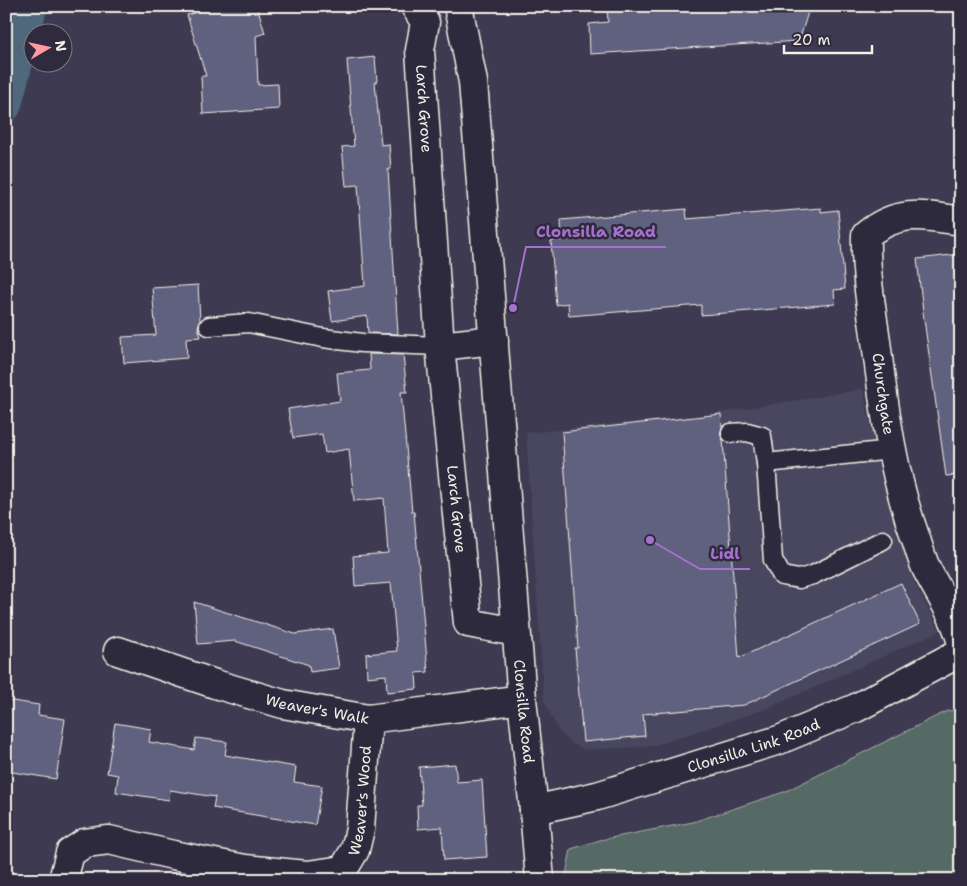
<svg xmlns="http://www.w3.org/2000/svg" width="967" height="886" viewBox="0 0 967 886" font-family="'Shantell Sans',sans-serif">
<style>
.built{fill:#48465f}
.green{fill:#576b65;stroke:#a6aea6}
.lines{fill:none;stroke-linecap:round;stroke-linejoin:round}
.canal{stroke:#50677b;stroke-width:31}
.building{fill:#60617f;stroke:#f4f1e8}
.lane-casing{stroke:#f4f1e8;stroke-width:21}
.street-casing{stroke:#f4f1e8;stroke-width:31}
.secondary-casing{stroke:#f4f1e8;stroke-width:31}
.lane{stroke:#2f2a3d;stroke-width:18}
.street{stroke:#2f2a3d;stroke-width:28}
.secondary{stroke:#2f2a3d;stroke-width:28}
.labels{text-anchor:middle;dominant-baseline:central;stroke-width:5;stroke-linejoin:round;paint-order:stroke}
.street-label{font-size:15px;fill:#f4f1e8;stroke:#2f2a3d}
.leader{fill:none;stroke:#a571cd;stroke-width:2}
.callout-dot{fill:#a571cd;stroke:#2f2a3d;stroke-width:2}
.callout-label{font-size:16px;text-anchor:middle;font-weight:bold;fill:#a571cd;stroke:#2f2a3d;stroke-width:5;stroke-linejoin:round;paint-order:stroke}
</style>
<rect width="100%" height="100%" fill="#3e3a51"/>
<filter id="ink" filterUnits="userSpaceOnUse"><feTurbulence type="fractalNoise" baseFrequency=".02" numOctaves="2"/><feDisplacementMap in="SourceGraphic" scale="10" xChannelSelector="R" yChannelSelector="G"/><feConvolveMatrix kernelMatrix="1 2 1 2 8 2 1 2 1" color-interpolation-filters="sRGB"/></filter>
<g filter="url(#ink)">
<!-- built -->
<path class="built" d="M863 389 885 492 914 582 940 631 766 709 653 746 585 750 571 743 558 730 544 700 526 433 714 414Z"/>
<!-- green -->
<path class="green" d="M961 708V880H565L571 849 600 840 693 822 784 792 945 712Z"/>
<g class="lines">
<!-- canal -->
<path class="canal" d="M6 106 32 6"/>
</g>
<!-- building -->
<g class="building">
<path d="M217 6H257L265 33 256 36 258 85 278 84 279 109 203 114 201 76H206L187 15Z"/>
<path d="M607 6H810L799 41 590 54 589 24 608 22Z"/>
<path d="M375 57 377 81 375 82 381 145 389 144 391 169H388L398 334 368 333 367 316 332 321 328 291 365 286 358 185 346 186 342 147 354 146 347 60Z"/>
<path d="M821 208V212L838 210 845 289 834 290 835 304 701 315V305L569 316 568 303 556 305 551 241 562 240 561 220 686 209 687 219Z"/>
<path d="M961 254V475L946 476 923 312 917 259Z"/>
<path d="M198 285 200 320 198 327 201 337 186 338 187 358 124 363 122 337 156 335 152 288Z"/>
<path d="M369 354 403 355 407 392H401L412 512H414L428 672 416 673 417 689 387 692 386 675 367 677 366 654 397 651 391 583 355 586 353 556 388 553 384 498 354 501 349 449 325 453 322 434 293 438 288 409 340 401 337 373 370 370Z"/>
<path d="M721 414 722 427 720 434 723 440 739 658 901 583 920 624 744 705 643 714 645 736 583 742 575 648H578L562 432Z"/>
<path d="M194 602 295 634 333 629 339 668 310 672 309 665 235 641 198 644Z"/>
<path d="M6 700 39 705 38 715 65 719 56 779 6 771Z"/>
<path d="M115 723 151 729 149 742 194 750 196 738 227 742 225 755 296 767 294 782 322 786 315 825 213 808 215 797 170 790 169 800 116 792 118 775 107 773Z"/>
<path d="M455 764 457 782 482 780 487 857 444 860 442 827 418 829 417 805H422L419 767Z"/>
</g>
<g class="lines">
<defs>
<g id="lane">
<path d="M209 326 249 323 323 338 362 343 440 346"/>
<path d="M731 433 747 432 762 436 766 463 773 560 782 576 799 579 813 575 883 540"/>
<path d="M766 463 892 450"/>
</g>
<g id="street">
<path id="s1" d="M415 6 425 22 420 50 440 346 468 623 516 632"/>
<path id="s2" d="M961 221C923 215 898 209 866 235 865 271 871 306 876 341 884 408 893 476 916 539 919 549 922 559 926 568 938 592 954 614 961 640"/>
<path d="M440 346 494 340"/>
<path id="s3" d="M118 651 215 684 283 704 368 719 522 699"/>
<path id="s4" d="M63 880 70 853 85 843 109 840 173 855 245 869 307 875 343 870 355 850 360 829 368 719"/>
</g>
<g id="secondary">
<path id="s5" d="M458 6 473 82 522 699 534 810 540 880"/>
<path id="s6" d="M534 810 597 796 779 740 856 708 961 652"/>
</g>
</defs>
<!-- lane casing -->
<use href="#lane" class="lane-casing"/>
<!-- street casing -->
<use href="#street" class="street-casing"/>
<!-- secondary casing -->
<use href="#secondary" class="secondary-casing"/>
<!-- lane -->
<use href="#lane" class="lane"/>
<!-- street -->
<use href="#street" class="street"/>
<!-- secondary -->
<use href="#secondary" class="secondary"/>
</g>
</g>
<g class="labels">
<!-- street labels -->
<g class="street-label">
<text stroke="none"><textPath href="#s1" startOffset="106">Larch Grove</textPath></text>
<text stroke="none"><textPath href="#s2" startOffset="260">Churchgate</textPath></text>
<text stroke="none"><textPath href="#s1" startOffset="508">Larch Grove</textPath></text>
<text stroke="none"><textPath href="#s3" startOffset="208">Weaver's Walk</textPath></text>
<text stroke="none"><textPath href="#s5" startOffset="709">Clonsilla Road</textPath></text>
<text stroke="none"><textPath href="#s6" startOffset="229">Clonsilla Link Road</textPath></text>
<text stroke="none"><textPath href="#s4" startOffset="381">Weaver's Wood</textPath></text>
</g>
</g>
<!-- callouts -->
<path class="leader" d="M513 308L526 247H666M650 540L700 569H750"/>
<g class="callout-dot">
<circle cx="513" cy="308" r="5"/>
<circle cx="650" cy="540" r="5"/>
</g>
<g class="callout-label">
<text x="596" y="237">Clonsilla Road</text>
<text x="725" y="559">Lidl</text>
</g>
<!-- margin -->
<rect width="967" height="886" fill="none" stroke="#2f2a3d" stroke-width="25"/>
<rect x="12" y="12" width="942" height="861" fill="none" stroke="#f4f1e8" stroke-width="2" filter="url(#ink)"/>
<!-- north arrow -->
<g transform="translate(48 48) rotate(81)"><circle r="24" fill="#2f2a3d" stroke="#7e7a81"/>
<path d="M0-4L9 19L0 12L-9 19Z" fill="#ff9aa2"/>
<text y="-8" font-size="14" font-weight="bold" text-anchor="middle" fill="#f4f1e8">N</text>
</g>
<!-- scale -->
<path d="M784 45v8h88v-8" fill="none" stroke="#f4f1e8" stroke-width="2.5"/>
<text x="792" y="45" font-size="15" fill="#f4f1e8" stroke="#2f2a3d" stroke-width="4" paint-order="stroke">20 m</text>
</svg>
